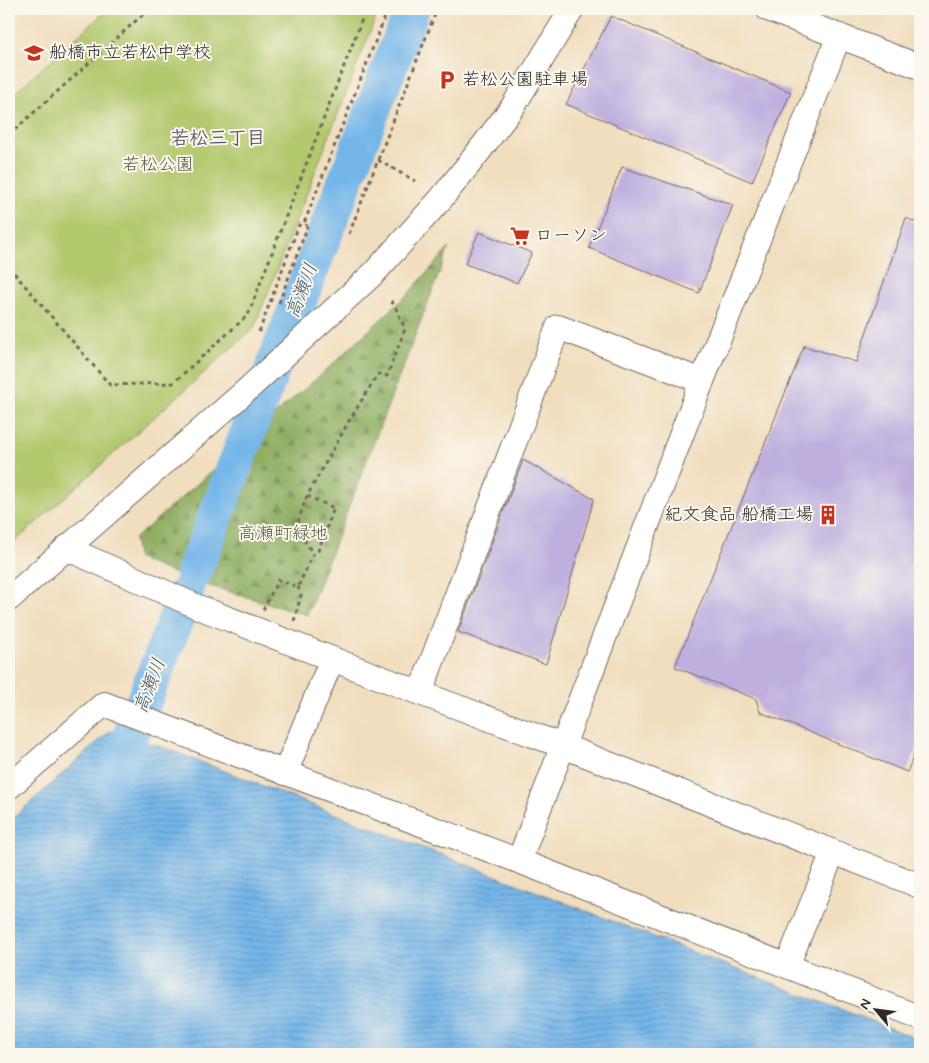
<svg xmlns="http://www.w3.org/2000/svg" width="929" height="1063" viewBox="0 0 929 1063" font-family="Mynerve,'Klee One',sans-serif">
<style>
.forest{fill:url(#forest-firs);stroke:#5c6c46}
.park{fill:#b2c96e;stroke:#6e7a4c}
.water{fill:url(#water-rules);stroke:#50708a}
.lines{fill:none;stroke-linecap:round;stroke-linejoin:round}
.river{stroke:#75b6e9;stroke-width:36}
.building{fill:#beafdf}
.minor-casing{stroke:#706a5f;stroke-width:26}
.path{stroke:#706a5f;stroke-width:3;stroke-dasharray:4 4;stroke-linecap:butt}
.minor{stroke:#fff;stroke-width:24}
.labels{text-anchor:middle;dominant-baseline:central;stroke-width:4;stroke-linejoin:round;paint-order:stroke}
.poi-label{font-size:18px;fill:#2b2b2b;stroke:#fbf7ec;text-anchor:start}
.park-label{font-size:18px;fill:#545a3f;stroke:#fbf7ec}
.neighbourhood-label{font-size:19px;font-weight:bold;fill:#5e596a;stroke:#fbf7ec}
.water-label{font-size:19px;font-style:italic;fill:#455c6e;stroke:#fbf7ec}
</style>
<defs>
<pattern id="forest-firs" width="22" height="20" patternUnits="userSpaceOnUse" patternTransform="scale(1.25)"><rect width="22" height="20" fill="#8dad61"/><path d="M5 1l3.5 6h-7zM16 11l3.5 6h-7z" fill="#738d50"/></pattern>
<pattern id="water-rules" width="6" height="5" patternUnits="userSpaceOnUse" patternTransform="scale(1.25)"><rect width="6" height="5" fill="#75b6e9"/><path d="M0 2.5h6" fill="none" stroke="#6094bd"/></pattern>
</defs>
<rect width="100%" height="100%" fill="#fbf7ec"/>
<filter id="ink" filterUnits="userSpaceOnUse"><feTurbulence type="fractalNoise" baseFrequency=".02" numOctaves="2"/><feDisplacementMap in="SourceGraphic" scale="10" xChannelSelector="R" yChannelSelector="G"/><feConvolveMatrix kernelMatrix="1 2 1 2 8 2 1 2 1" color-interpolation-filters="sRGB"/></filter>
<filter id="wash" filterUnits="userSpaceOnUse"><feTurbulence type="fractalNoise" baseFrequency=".0096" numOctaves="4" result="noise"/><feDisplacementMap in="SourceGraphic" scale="20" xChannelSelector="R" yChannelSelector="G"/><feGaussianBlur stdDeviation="1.12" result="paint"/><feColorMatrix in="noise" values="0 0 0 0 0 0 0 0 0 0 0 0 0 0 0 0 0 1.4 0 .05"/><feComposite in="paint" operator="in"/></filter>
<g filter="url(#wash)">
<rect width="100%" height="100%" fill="#f1debf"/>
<!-- forest -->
<g class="forest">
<path d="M449 248 307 615 207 585 273 416 323 373 408 294Z"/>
<path d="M218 466 176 574 138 559 134 539Z"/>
</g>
<!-- park -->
<path class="park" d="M108 9H379L254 328 9 547V98Z"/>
<!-- water -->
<path class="water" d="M110 731 165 748 920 1040V1054H9V822Z"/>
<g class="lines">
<!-- river -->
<g class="river">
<path d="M193 574 412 9"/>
<path d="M114 778 186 593"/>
</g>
</g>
<g id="blocks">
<!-- building -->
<g class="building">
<path d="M611 16 791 92 752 182 566 104Z"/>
<path d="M622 167 733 205 699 293 589 248Z"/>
<path d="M906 218 920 224V741L907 772 760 712 756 699 675 667 804 346 856 362Z"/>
<path d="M479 232 532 253 517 283 465 264Z"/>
<path d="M523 460 594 499 546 664 458 632Z"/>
</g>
</g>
</g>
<g filter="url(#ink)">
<use href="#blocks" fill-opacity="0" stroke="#706a5f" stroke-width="1"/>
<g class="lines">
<defs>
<g id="minor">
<path d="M768 9 920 67"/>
<path d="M66 548 198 607 420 693 563 746 920 886"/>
<path d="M9 599 248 389 374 273 440 200 473 159 512 108 572 9"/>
<path d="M420 693 558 327 702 381"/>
<path d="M285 773 332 659"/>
<path d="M9 787 104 704 519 861 920 1018"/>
<path d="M519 861 702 381 839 36"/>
<path d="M787 966 833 852"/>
</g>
</defs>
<!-- minor casing -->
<use href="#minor" class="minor-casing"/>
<!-- path -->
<g class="path">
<path d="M9 135 149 9"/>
<path d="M378 160 415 181"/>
<path d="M349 234 437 9"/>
<path d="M9 267 110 385 173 383 248 315 366 9"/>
<path d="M279 303 307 228 305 221"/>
<path d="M259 332 299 225 305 221 388 9"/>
<path d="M307 496 334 508 318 551 313 554"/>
<path d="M263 610 278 580 298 587 313 554 296 527 307 496 349 421 378 374 387 376 405 329 395 306 390 300"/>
<path d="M294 621 301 595 298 587"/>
</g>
<!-- minor -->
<use href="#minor" class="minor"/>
</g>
</g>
<!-- icons -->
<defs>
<symbol id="school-bare" viewBox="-9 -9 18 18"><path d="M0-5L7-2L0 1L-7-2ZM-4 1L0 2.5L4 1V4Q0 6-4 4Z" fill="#c8321e" stroke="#fbf7ec" stroke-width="2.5" paint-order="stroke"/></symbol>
<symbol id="parking-bare" viewBox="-9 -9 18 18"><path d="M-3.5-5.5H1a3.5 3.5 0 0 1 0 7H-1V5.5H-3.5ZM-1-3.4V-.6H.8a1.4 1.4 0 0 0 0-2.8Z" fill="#c8321e" stroke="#fbf7ec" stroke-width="2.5" paint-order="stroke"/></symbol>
<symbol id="supermarket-bare" viewBox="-9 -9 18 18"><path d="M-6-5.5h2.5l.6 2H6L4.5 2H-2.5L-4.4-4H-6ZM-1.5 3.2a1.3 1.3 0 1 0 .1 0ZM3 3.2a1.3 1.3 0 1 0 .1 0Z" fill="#c8321e" stroke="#fbf7ec" stroke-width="2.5" paint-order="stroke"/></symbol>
<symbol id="building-bare" viewBox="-9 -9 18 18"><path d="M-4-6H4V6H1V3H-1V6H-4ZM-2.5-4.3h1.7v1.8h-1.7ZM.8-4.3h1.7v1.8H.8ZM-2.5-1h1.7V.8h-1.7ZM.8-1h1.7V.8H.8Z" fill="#c8321e" stroke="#fbf7ec" stroke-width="2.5" paint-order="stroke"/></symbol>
</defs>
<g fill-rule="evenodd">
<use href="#school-bare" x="20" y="39" width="28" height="28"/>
<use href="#parking-bare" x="433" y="66" width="28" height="28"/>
<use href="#supermarket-bare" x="506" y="222" width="28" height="28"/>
<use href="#building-bare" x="814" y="501" width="28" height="28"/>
</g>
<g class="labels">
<!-- poi labels -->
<g class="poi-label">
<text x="49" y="53">船橋市立若松中学校</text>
<text x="462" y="80">若松公園駐車場</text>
<text x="535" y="236">ローソン</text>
<text x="813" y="515" text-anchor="end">紀文食品 船橋工場</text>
</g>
<!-- park labels -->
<g class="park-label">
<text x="158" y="165">若松公園</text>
<text x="283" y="534">高瀬町緑地</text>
</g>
<!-- neighbourhood labels -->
<g class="neighbourhood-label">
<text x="218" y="138">若松三丁目</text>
</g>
<!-- water labels -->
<g class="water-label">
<text transform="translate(302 291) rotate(-69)">高瀬川</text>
<text transform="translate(150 686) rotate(-69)">高瀬川</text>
</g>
</g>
<!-- margin -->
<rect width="929" height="1063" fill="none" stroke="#fbf7ec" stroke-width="30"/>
<!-- north arrow -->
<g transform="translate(876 1010) rotate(299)" stroke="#fbf7ec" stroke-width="4" paint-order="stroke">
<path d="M0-4L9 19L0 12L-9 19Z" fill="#2b2b2b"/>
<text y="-8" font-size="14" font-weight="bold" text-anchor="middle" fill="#2b2b2b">N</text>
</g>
</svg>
